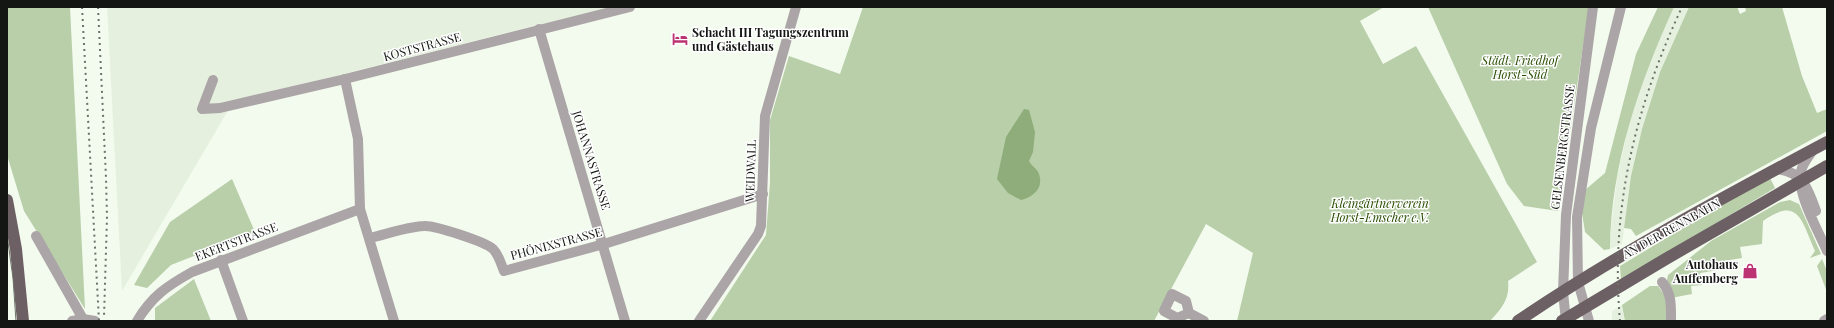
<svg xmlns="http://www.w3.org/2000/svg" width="1834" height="328" viewBox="0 0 1834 328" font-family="'Playfair Display',serif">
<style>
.built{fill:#e5f1de}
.green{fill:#b8cfa9}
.water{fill:#8ead7a}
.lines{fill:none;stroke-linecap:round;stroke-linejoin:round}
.minor{stroke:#aca5a7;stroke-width:10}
.major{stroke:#6c6064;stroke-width:12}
.tram{stroke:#6c716a;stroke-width:1}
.rail{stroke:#6c716a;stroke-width:2;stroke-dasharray:2 4;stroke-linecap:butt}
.labels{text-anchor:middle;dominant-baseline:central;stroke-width:3;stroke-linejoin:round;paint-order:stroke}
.poi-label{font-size:12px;font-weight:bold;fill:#131612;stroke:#fff;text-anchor:start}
.street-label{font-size:12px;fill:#131612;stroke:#fff}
.park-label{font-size:12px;font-style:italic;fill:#284d00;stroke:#fff}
</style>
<rect width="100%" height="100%" fill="#f3fbee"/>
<!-- built -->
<g class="built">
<path d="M107 7H622L533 26 233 102 122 291Z"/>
<path d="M1674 7H1689L1660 72 1642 129 1631 176 1622 244 1610 249 1611 228 1617 178 1632 110 1643 78Z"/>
<path d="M1622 305 1625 321H1612V311Z"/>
</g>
<!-- green -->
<g class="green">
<path d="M7 7H70L85 309 24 211 7 155Z"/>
<path d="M863 7H1384L1360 21 1383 64 1416 46 1537 262 1508 281C1510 299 1502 308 1490 321H1237L1253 253 1206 224 1154 321H710L766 235 770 182V120L789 56 840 74Z"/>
<path d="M1428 7H1589L1558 211 1524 206 1507 184Z"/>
<path d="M1658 7H1674C1639 84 1611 163 1610 249L1604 250 1585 232 1582 213 1585 190 1605 173 1636 54Z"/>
<path d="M1689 7H1737L1740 14 1746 11 1745 7H1782L1802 76 1817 113 1827 109V131L1636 236 1631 229 1624 228 1631 176 1642 129 1660 72Z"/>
<path d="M1770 178 1775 188 1621 280 1620 266 1736 196Z"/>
<path d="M232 179 255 232 171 265 147 288 134 285 170 222Z"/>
<path d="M1790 200 1799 204 1821 254 1810 258 1815 251C1802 222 1799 195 1763 221L1762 244 1740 247 1742 258 1717 262 1718 270 1700 273 1702 285 1691 286 1692 294 1671 298 1662 282 1667 280 1668 275 1711 241 1780 202Z"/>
<path d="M1822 259 1827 271V292L1817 266Z"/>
<path d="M194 279 211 321H155V308Z"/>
<path d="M1650 286H1658L1666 297 1667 321H1625L1622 305Z"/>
</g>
<!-- water -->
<path class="water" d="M1024 109 1029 110 1035 132 1033 152 1029 161C1031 166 1037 168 1039 174 1044 188 1033 197 1021 200L1008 193 997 179 1006 137Z"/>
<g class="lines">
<!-- minor -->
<g class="minor">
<path d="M539 29 625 321"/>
<path d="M345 79 358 139 360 209 394 321"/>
<path d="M213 80 202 109 220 108 345 79 630 7"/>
<path d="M1813 150C1809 156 1803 163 1801 171 1796 193 1818 230 1827 251"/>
<path d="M1777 169C1803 172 1808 188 1816 211"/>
<path d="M36 236 83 319 95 321"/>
<path d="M370 238C387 234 406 227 424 226 434 225 486 242 493 249 499 255 501 264 504 271L604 244 763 194"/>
<path d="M221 260 243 321"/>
<path d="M1662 282C1672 294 1671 306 1671 321"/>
<path d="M1189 313 1186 301 1172 294 1164 311 1177 318 1189 313 1204 321"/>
<path d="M72 321 83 319"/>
<path d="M137 321C152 296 167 286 192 272L360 209"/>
<path d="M699 321 758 234 761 226 765 116 796 7"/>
<path d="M1566 321 1563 292 1566 215 1593 7"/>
<path d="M1589 321 1578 282 1577 217 1591 128 1621 7"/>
<path d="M1824 321 1827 319"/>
</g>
<!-- major -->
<g class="major">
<path d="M7 200 16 249 23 321"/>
<path d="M1518 321C1617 254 1722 198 1827 142"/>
<path d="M1562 321 1664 260 1827 166"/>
</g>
<!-- tram -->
<path class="tram" d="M7 235 13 278 16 321"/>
<!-- rail -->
<g class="rail">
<path d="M82 7 99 321"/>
<path d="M98 7 106 178 107 217 104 317"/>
<path d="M1620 321C1610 209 1635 108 1682 7"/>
</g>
</g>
<!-- icons -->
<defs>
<symbol id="hotel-bare" viewBox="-9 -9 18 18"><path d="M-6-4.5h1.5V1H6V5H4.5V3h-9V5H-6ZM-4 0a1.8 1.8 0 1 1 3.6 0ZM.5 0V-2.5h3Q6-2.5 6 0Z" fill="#bb3372" stroke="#fff" stroke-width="2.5" paint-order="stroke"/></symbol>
<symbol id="shop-bare" viewBox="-9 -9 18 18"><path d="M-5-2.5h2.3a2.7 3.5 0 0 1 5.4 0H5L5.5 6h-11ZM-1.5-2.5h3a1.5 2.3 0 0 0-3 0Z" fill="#bb3372" stroke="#fff" stroke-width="2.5" paint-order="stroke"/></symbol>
</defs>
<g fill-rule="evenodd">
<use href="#hotel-bare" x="669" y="28" width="22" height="22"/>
<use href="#shop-bare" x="1739" y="260" width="22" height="22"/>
</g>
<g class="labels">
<!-- poi labels -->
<g class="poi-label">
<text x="692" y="32">Schacht III Tagungszentrum<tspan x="692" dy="14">und Gästehaus</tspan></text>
<text x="1738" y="264" text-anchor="end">Autohaus<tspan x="1738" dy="14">Auffemberg</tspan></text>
</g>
<!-- street labels -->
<g class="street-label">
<text transform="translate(422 46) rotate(-15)">KOSTSTRASSE</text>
<text transform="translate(1562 147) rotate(-83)">GELSENBERGSTRASSE</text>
<text transform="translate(592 160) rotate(73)">JOHANNASTRASSE</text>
<text transform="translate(750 171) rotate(-88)">WEIDWALL</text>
<text transform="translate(1671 228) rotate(-29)">AN DER RENNBAHN</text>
<text transform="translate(236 241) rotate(-21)">EKERTSTRASSE</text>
<text transform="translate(556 243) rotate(-15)">PHÖNIXSTRASSE</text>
</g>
<!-- park labels -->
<g class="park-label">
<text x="1520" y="60">Städt. Friedhof<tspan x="1520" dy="14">Horst-Süd</tspan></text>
<text x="1380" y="203">Kleingärtnerverein<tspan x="1380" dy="14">Horst-Emscher e.V.</tspan></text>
</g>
</g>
<!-- border -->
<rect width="1834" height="328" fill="none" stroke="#131612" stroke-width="16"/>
</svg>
